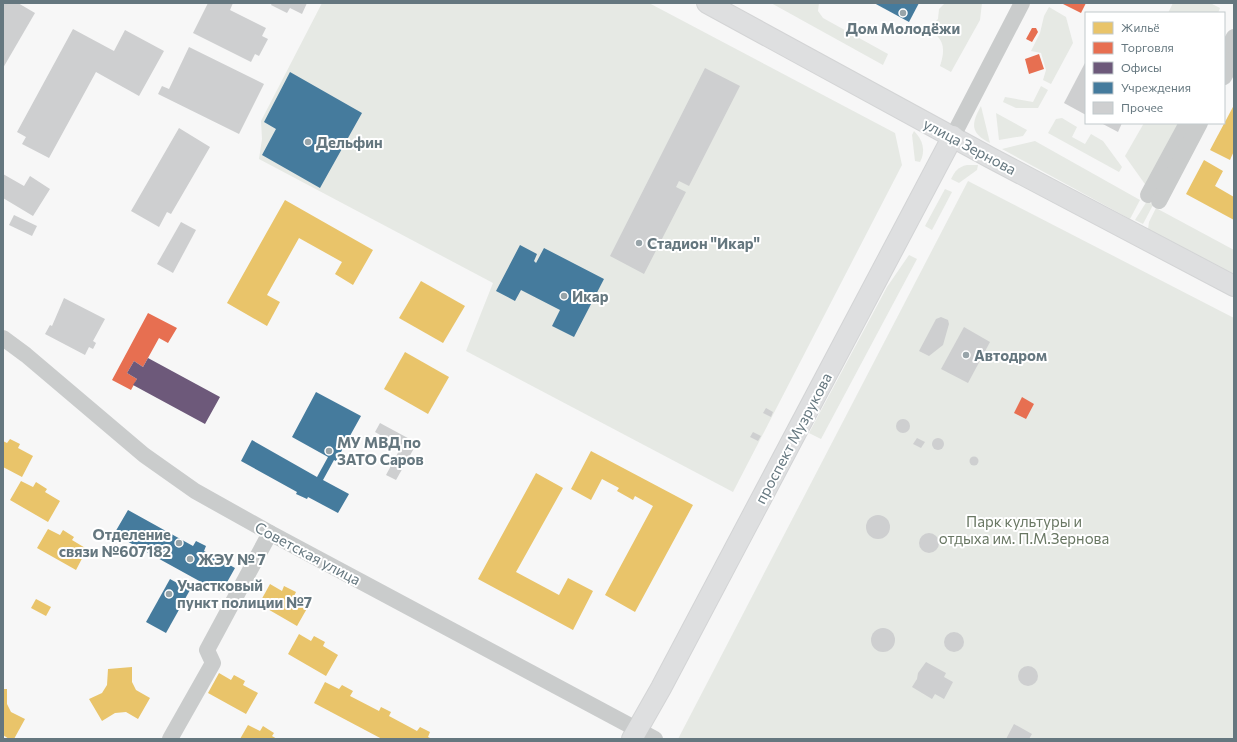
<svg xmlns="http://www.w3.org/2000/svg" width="1237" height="742" viewBox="0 0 1237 742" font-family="Commissioner,sans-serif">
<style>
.green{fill:#e6e9e4}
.homes{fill:#e9c46a}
.shops{fill:#e76f51}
.offices{fill:#6d597a}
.public{fill:#457b9d}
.building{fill:#cecfd0}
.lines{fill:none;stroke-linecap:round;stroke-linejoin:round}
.major-casing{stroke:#d3d4d5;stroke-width:22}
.minor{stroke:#cacccc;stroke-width:16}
.major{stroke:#dedfe0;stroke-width:20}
.poi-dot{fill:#98a4a9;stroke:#fff;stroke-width:1.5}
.labels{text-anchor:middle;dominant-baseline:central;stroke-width:4;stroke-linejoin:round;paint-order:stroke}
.poi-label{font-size:15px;font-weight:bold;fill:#65777f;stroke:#fff;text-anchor:start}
.street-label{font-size:15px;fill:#65777f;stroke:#fff}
.park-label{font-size:15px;fill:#697763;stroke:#fff}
</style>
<rect width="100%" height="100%" fill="#f7f7f7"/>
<!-- green -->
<g class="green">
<path d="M322 3H649L895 133 902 165 733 492 466 351 493 283 259 159 262 139 261 121Z"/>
<path d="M771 3H819L818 11 823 18 888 54 883 65Z"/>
<path d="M945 3H982L980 20 951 72 940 66C946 49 944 38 928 29L938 19 939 9Z"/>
<path d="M1173 3H1210L1220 8 1218 13H1168Z"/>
<path d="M1049 7 1066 17 1073 43 1051 84 1043 80 1046 70 1041 53 1031 51 1040 33 1044 16Z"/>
<path d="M1041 86 1048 90 1038 108H1016L1003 102 1005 97 1033 102Z"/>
<path d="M981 106 990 143C970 133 971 124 981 106Z"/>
<path d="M996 113 1027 130 1023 136 999 140Z"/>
<path d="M1062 118 1077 127 1072 137 1085 144 1091 134 1103 141 1122 167 1119 172 1048 133 1056 119Z"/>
<path d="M1144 123H1181L1147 187 1125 156Z"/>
<path d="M914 131C923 140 926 151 920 162L915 161 912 135Z"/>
<path d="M1035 141 1140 200 1130 219 1002 149Z"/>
<path d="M967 165H978L977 170 959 183 951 179C955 171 958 167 967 165Z"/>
<path d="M968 181 1234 318V739H678Z"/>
<path d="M945 189 952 192 932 230 925 226Z"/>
<path d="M1147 201 1153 205 1143 224 1135 220Z"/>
<path d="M1156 208 1234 250V274L1148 229 1149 222Z"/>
<path d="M909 255 917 259 821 439 809 433 887 287Z"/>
</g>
<!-- homes -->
<g class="homes">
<path d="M1234 105V151L1230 160 1210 150Z"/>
<path d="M1204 160 1223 171 1215 186 1234 197V220L1186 194Z"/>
<path d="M285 200 373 250 353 285 335 274 342 262 299 238 267 295 280 302 267 326 227 303Z"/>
<path d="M421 281 465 306 443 343 399 318Z"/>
<path d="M405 352 449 377 428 414 384 389Z"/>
<path d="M10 439 20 444 18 448 33 456 22 477 3 467V441L7 443Z"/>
<path d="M591 451 693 505 635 612 605 595 653 506 635 496 633 500 617 491 619 488 602 479 591 500 571 489Z"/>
<path d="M536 473 563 488 516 572 559 595 568 578 593 591 573 630 478 579Z"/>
<path d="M21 481 33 487 36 482 47 489 45 492 60 501 48 522 10 500Z"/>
<path d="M48 529 60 535 63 530 74 537 72 540 87 549 76 570 37 548Z"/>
<path d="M270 584 282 591 284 586 296 592 294 596 309 605 297 626 259 604Z"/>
<path d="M36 599 51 607 46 616 31 608Z"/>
<path d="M299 634 311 641 314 636 325 642 323 646 338 655 326 676 288 654Z"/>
<path d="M132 667V682L136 690 150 698 138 719 126 712 115 713 102 721 89 699 102 693 107 685 108 669Z"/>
<path d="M219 673 231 680 234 675 245 681 243 685 258 693 246 714 208 693Z"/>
<path d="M325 682 339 689 342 685 353 691 350 696 379 711 381 707 391 712 389 716 417 731 420 727 430 732 428 737 432 739H382L314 703Z"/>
<path d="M3 689H7V704L11 712 25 719 14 739H9L3 735Z"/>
<path d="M248 725 260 731 263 726 274 733 272 736 277 739H240Z"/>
</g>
<!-- shops -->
<g class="shops">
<path d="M1061 3H1086L1081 13Z"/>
<path d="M1032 28H1036L1038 32 1032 42 1026 39Z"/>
<path d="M1039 54 1044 69 1029 74 1025 59Z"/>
<path d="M148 313 177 328 168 343 159 338 143 367 134 361 127 373 137 379 131 390 112 380Z"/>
<path d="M1022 397 1034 404 1026 419 1014 413Z"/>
</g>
<!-- offices -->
<path class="offices" d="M148 358 220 397 205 424 133 385 137 379 127 373 134 361 143 367Z"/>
<!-- public -->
<g class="public">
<path d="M874 3H919L909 22Z"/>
<path d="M290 72 362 113 320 188 262 155 276 129 264 122Z"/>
<path d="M520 245 537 254 534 261 536 263 544 248 604 279 574 337 552 326 560 310 521 290 515 301 496 291Z"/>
<path d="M316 392 361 416 336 461 334 460 323 480 349 494 338 513 308 497 307 499 296 494 297 492 241 461 252 440 317 477 328 457 292 437Z"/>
<path d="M128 510 193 546 196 541 206 546 204 551 235 568 221 593 114 534Z"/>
<path d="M170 579 190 590 166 633 146 622Z"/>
</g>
<!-- building -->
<g class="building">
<path d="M3 3H18L35 13 3 68Z"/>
<path d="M208 3H233L230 10 266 28 262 36 268 39 259 56 255 54 251 62 193 33Z"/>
<path d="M272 3H307L302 14 290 8 287 13 271 5Z"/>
<path d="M73 29 114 51 125 30 164 51 139 96 96 72 49 158 22 144 26 137 17 132Z"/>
<path d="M189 47 264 84 239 134 158 94 162 86 169 89Z"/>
<path d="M1086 61V115L1064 103Z"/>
<path d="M705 68 740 86 689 186 679 181 676 187 686 192 644 274 610 256Z"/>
<path d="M1101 123H1122L1118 132Z"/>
<path d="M179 128 210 147 171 214 167 212 159 227 131 211Z"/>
<path d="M3 174 24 186 30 176 50 189 33 216 3 198Z"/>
<path d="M14 215 37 226 32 236 9 225Z"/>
<path d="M181 222 196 230 173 273 157 264Z"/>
<path d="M64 298 105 319 93 341 96 343 93 349 89 347 85 355 45 334 50 325 52 326Z"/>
<path d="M941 317 948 320 949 324 943 345 929 356 919 351 936 319Z"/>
<path d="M964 327 990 342 968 383 941 369Z"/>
<path d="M766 408 773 412 771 417 763 413Z"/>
<circle cx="903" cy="426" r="7"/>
<path d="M380 423 417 443 396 480 386 475 401 447 375 432Z"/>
<path d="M753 432 761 436 758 441 750 437Z"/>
<circle cx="938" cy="444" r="6"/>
<path d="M917 438 925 442 921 448 913 444Z"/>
<circle cx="974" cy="461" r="4.5"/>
<circle cx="878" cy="527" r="12"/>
<circle cx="929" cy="543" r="10"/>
<circle cx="883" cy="640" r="12"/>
<circle cx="954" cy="642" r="10"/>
<path d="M926 662 946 673 944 677 953 682 944 699 935 694 932 699 912 687 917 679 918 673Z"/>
<circle cx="1028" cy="676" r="10"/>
<path d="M1014 724 1032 734 1029 739H1006Z"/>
</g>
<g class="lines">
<defs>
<g id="major">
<path d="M707 3 991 158 1234 286"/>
<path d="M632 739 661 688 953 136"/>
</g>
</defs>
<!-- major casing -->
<use href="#major" class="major-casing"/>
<!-- minor -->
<g class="minor">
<path d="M1224 55 1234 37"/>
<path d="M1224 77 1234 58"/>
<path d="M953 136 1022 3"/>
<path d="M1148 195 1187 123"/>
<path d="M1159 201 1200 123"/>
<path d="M3 338 26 355 144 455 195 491 270 533 655 739"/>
<path d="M170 739 213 663 207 650 270 533"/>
</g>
<!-- major -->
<use href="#major" class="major"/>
</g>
<!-- markers -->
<g class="poi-dot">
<circle cx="903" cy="13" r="4"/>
<circle cx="308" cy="142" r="4"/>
<circle cx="639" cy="243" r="4"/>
<circle cx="564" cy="296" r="4"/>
<circle cx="966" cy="355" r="4"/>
<circle cx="329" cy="451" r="4"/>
<circle cx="179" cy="543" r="4"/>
<circle cx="190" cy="559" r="4"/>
<circle cx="169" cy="594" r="4"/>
</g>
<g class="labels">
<!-- poi labels -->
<g class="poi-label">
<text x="903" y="28" text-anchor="middle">Дом Молодёжи</text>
<text x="316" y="142">Дельфин</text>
<text x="647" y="243">Стадион "Икар"</text>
<text x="572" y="296">Икар</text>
<text x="974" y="355">Автодром</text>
<text x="337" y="442">МУ МВД по<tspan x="337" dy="17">ЗАТО Саров</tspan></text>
<text x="171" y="534" text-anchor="end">Отделение<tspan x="171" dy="17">связи №607182</tspan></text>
<text x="198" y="559">ЖЭУ № 7</text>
<text x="177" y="585">Участковый<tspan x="177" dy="17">пункт полиции №7</tspan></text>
</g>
<!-- street labels -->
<g class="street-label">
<text transform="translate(970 146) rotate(28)">улица Зернова</text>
<text transform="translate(793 438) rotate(-62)">проспект Музрукова</text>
<text transform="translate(308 553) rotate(28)">Советская улица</text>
</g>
<!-- park labels -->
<g class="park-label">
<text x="1024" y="521">Парк культуры и<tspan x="1024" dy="17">отдыха им. П.М.Зернова</tspan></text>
</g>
</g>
<!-- border -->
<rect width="1237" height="742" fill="none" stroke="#65777f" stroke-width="8"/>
<!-- legend -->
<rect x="1085" y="12" width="140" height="112" fill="#ffffff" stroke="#c1c9cc"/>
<rect x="1093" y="22" width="20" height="12" fill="#e9c46a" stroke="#c1c9cc"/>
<text x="1121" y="32" font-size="12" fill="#65777f">Жильё</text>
<rect x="1093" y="42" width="20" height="12" fill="#e76f51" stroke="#c1c9cc"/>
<text x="1121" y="52" font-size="12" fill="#65777f">Торговля</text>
<rect x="1093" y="62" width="20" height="12" fill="#6d597a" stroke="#c1c9cc"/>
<text x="1121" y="72" font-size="12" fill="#65777f">Офисы</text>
<rect x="1093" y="82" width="20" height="12" fill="#457b9d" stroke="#c1c9cc"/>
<text x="1121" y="92" font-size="12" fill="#65777f">Учреждения</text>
<rect x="1093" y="102" width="20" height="12" fill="#cecfd0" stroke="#c1c9cc"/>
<text x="1121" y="112" font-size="12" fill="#65777f">Прочее</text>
</svg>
